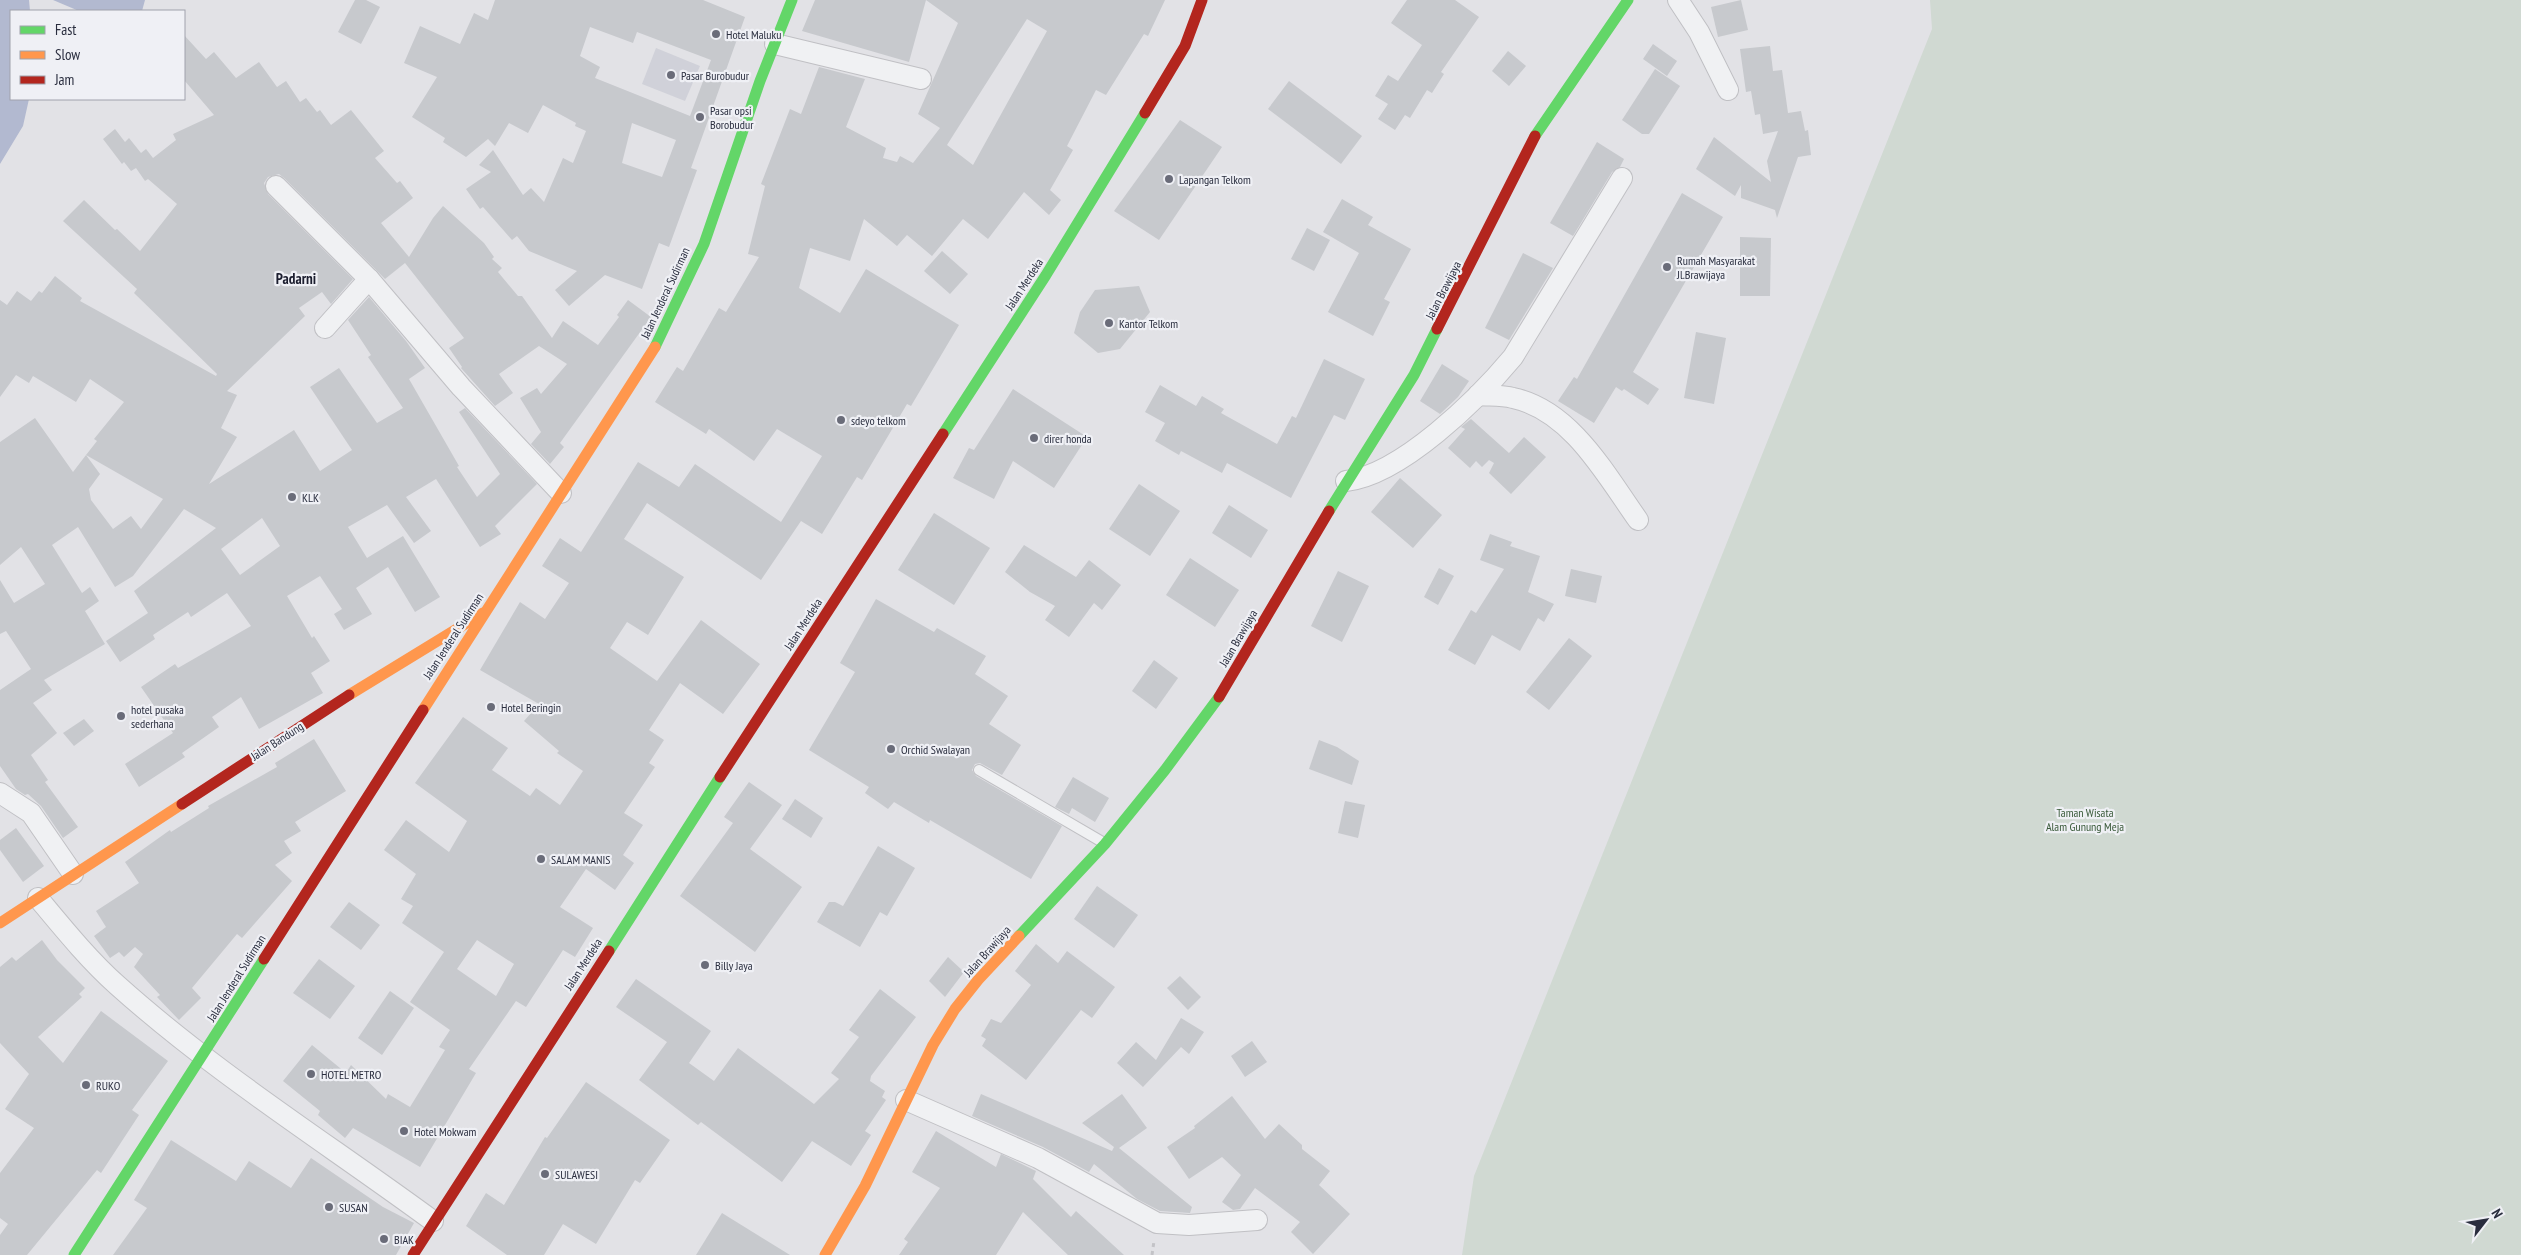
<svg xmlns="http://www.w3.org/2000/svg" width="2521" height="1255" viewBox="0 0 2521 1255" font-family="'PT Sans Narrow',sans-serif">
<style>
.built{fill:#d0d1d9}
.green{fill:#d0d9d2}
.water{fill:#b2b9d0}
.building{fill:#c7c9cd;fill-rule:evenodd}
.lines{fill:none;stroke-linecap:round;stroke-linejoin:round}
.lane-casing{stroke:#c0c0c4;stroke-width:12}
.street-casing{stroke:#c0c0c4;stroke-width:22}
.path{stroke:#c3c3c7;stroke-width:3;stroke-dasharray:4 4;stroke-linecap:butt}
.lane{stroke:#f0f1f3;stroke-width:10}
.street{stroke:#f0f1f3;stroke-width:20}
.fast{stroke:#63d668;stroke-width:11}
.slow{stroke:#ff974d;stroke-width:11}
.jam{stroke:#b3261e;stroke-width:11}
.poi-dot{fill:#6a6c79;stroke:#eff0f5;stroke-width:2}
.labels{text-anchor:middle;dominant-baseline:central;stroke-width:4.5;stroke-linejoin:round;paint-order:stroke}
.poi-label{font-size:12px;fill:#292d3e;stroke:#eff0f5;text-anchor:start}
.street-label{font-size:12px;fill:#292d3e;stroke:#eff0f5}
.park-label{font-size:12px;fill:#385938;stroke:#eff0f5}
.quarter-label{font-size:15px;font-weight:bold;fill:#1c1e2f;stroke:#eff0f5}
</style>
<rect width="100%" height="100%" fill="#e2e2e6"/>
<!-- built -->
<path class="built" d="M656 48 700 66 685 101 642 84Z"/>
<!-- green -->
<path class="green" d="M1930 0H2521V1255H1462L1474 1176 1932 29Z"/>
<!-- water -->
<g class="water">
<path d="M0 0H29L30 11H11V99H29L23 126 0 164Z"/>
<path d="M53 0H145L142 11H79Z"/>
</g>
<!-- building -->
<g class="building">
<path d="M355 0H366L380 7 361 44 338 32Z"/>
<path d="M495 0H703L745 17 691 168 697 170 669 247 659 243 642 289 605 275 569 306 555 290 577 271 529 251 517 236 512 240 483 207 480 209 466 189 491 172 479 165 493 150 523 195 531 188 544 202 563 158 573 163 586 131 575 126 576 123 543 105 528 133 509 123 495 146 488 139 466 157 443 142 445 138 412 117 437 77 404 63 420 26 460 44 474 13 488 20ZM590 27 633 43 637 32 711 60 690 116 595 78 600 67 580 56ZM632 123 676 140 662 177 622 163Z"/>
<path d="M815 0H1165L1148 36 1144 34 1106 95 1096 90 1067 146 1073 150 1050 190 1061 200 1049 215 1024 192 988 239 963 219 932 256 907 235 897 246 864 219 850 261 810 248 799 288 840 313 866 269 959 325 911 406 907 404 862 480 857 477 822 534 801 521 761 580 647 503 624 539 684 577 648 635 627 622 610 648 657 681 701 620 760 664 723 714 680 683 649 730 664 740 649 763 655 767 624 813 643 825 623 855 634 863 615 890 586 869 560 907 593 928 575 957 563 950 526 1007 516 1001 469 1069 476 1073 420 1167 353 1128 345 1138 318 1115 320 1111 283 1081 312 1045 346 1073 351 1065 386 1099 388 1094 410 1107 445 1050 439 1047 450 1030 410 1002 444 952 402 923 413 906 401 899 416 874 384 850 406 820 449 852 467 821 415 783 463 717 508 748 492 770 530 796 536 788 560 805 583 771 557 753 559 751 524 721 539 704 480 670 520 602 545 619 569 583 542 566 560 538 581 552 638 462 679 487 695 464 781 522 822 456 777 429 754 461 709 429 706 434 655 402 677 367 683 371 719 308 726 312 759 257 748 254 765 186 761 184 790 109 801 114 819 67 865 79 846 127 886 148 883 158 897 162 900 156 913 163 940 128 918 114 958 23 926 0 909 62 802 31ZM1027 19 1047 31 973 165 947 145ZM477 940 514 964 496 996 457 969Z"/>
<path d="M1407 0H1455L1479 17 1441 72 1444 74 1432 93 1427 90 1410 118 1405 115 1395 130 1378 119 1388 104 1375 96 1388 75 1398 81 1422 45 1391 23Z"/>
<path d="M1741 0 1748 30 1718 37 1711 7Z"/>
<path d="M184 35 206 59 214 52 236 78 259 62 277 87 286 81 300 102 306 98 317 112 320 110 331 125 351 110 384 151 375 158 397 183 400 181 413 198 381 223 409 257 433 218 443 206 484 243 494 257 492 259 502 268 498 272 518 296H522L552 338 563 321 598 345 619 317 617 315 628 300 651 317 560 443 564 447 550 464 531 444 541 432 520 398 537 388 541 394 567 364 539 346 499 374 513 393 495 406 461 368 462 367 449 348 464 338 405 263 385 279 284 178 279 174 268 177 264 183 268 194 353 279 331 304 322 292 299 308 305 316 227 391 237 395 221 428 237 437 209 484 294 430 320 471 352 450 310 387 339 368 377 423 403 408 368 357 371 355 348 320 369 297 406 341 425 368 409 379 459 466 457 467 477 497 500 474 459 412 465 408 537 484 495 526 501 534 480 547 436 479 406 497 431 531 414 543 387 505 348 527 367 558 403 536 440 597 415 612 388 567 356 588 372 614 344 630 334 614 342 609 320 576 287 596 312 638 314 636 330 661 311 673 323 693 259 729 241 697 212 717 219 727 182 753 185 757 139 787 125 764 173 733 141 687 175 664 178 668 251 626 227 593 191 617 188 612 153 635 155 639 120 662 106 641 148 613 134 591 216 528 184 509 133 576 115 587 78 527 52 545 82 593 90 587 99 601 85 611 105 644 44 680 52 690 33 703 57 733 31 755 48 780 45 782 78 827 63 838 41 806 28 794 25 795 16 789 0 766V690L31 669 6 631 0 634V580L14 603 45 584 21 547 0 565V442L35 418 73 472 86 455 100 474 89 489 91 500 113 529 131 516 141 529 163 499 86 455 97 441 94 439 124 402 90 379 76 402 33 376 29 383 16 375 0 397V300L7 305 17 291 31 301 39 291 42 293 55 276 82 298 80 301 216 376 217 374 134 293 137 289 63 221 84 200 115 230 117 229 140 251 177 204 148 179 145 181 136 168 131 171 124 162 122 164 103 139 115 129 125 142 129 138 141 153 146 149 153 158 176 140 173 134 214 115 184 80ZM262 518 280 546 240 575 221 549Z"/>
<path d="M1653 44 1677 61 1667 76 1643 59Z"/>
<path d="M1770 46 1773 71 1782 70 1788 113 1801 111 1805 131 1808 130 1811 155 1798 157 1777 218 1775 210 1741 198V185L1735 196 1696 169 1714 137 1771 182 1767 161 1778 131 1763 134 1760 114 1755 115 1751 91 1746 92 1740 49Z"/>
<path d="M1508 51 1526 66 1509 86 1492 71Z"/>
<path d="M1655 69 1680 86 1649 134H1642L1622 120Z"/>
<path d="M1289 81 1362 136 1341 164 1268 109Z"/>
<path d="M1180 120 1222 147 1159 240 1114 211Z"/>
<path d="M1597 142 1624 159 1620 167 1612 172 1573 236 1550 223Z"/>
<path d="M1682 193 1723 217 1633 372 1659 389 1648 405 1624 389 1622 391 1616 387 1594 423 1558 401 1574 377 1577 379Z"/>
<path d="M1342 199 1373 217 1368 225 1411 249 1384 299 1390 302 1373 336 1328 312 1359 253 1323 232Z"/>
<path d="M1307 228 1330 240 1314 271 1291 259Z"/>
<path d="M1740 237 1771 238 1770 296H1740Z"/>
<path d="M942 251 968 274 950 294 924 271Z"/>
<path d="M1523 253 1553 268 1509 340 1485 328Z"/>
<path d="M1139 286 1150 312 1120 349 1098 353 1074 333 1080 312 1095 290Z"/>
<path d="M1696 332 1726 338 1714 404 1684 398Z"/>
<path d="M1324 359 1365 379 1345 420 1334 415 1291 498 1227 463 1222 473 1181 451 1179 455 1155 441 1165 423 1145 412 1160 385 1196 406 1202 396 1224 409 1221 413 1277 444 1292 416 1296 418Z"/>
<path d="M1442 364 1469 381 1458 397 1440 414 1420 401Z"/>
<path d="M1013 389 1087 437 1054 488 1013 461 994 499 953 478 969 448 974 450Z"/>
<path d="M1471 419 1509 453 1524 437 1546 457 1511 494 1489 473 1494 463 1489 460 1482 467 1476 461 1470 468 1448 448 1465 429 1461 427Z"/>
<path d="M1400 478 1442 515 1413 548 1371 512Z"/>
<path d="M1139 484 1180 511 1150 556 1109 529Z"/>
<path d="M1229 505 1268 530 1251 558 1212 533Z"/>
<path d="M934 513 990 548 954 605 898 570Z"/>
<path d="M1490 534 1512 542 1510 546 1540 556 1528 592 1554 604 1544 622 1538 618 1520 651 1492 635 1475 665 1448 650 1471 610 1476 613 1504 569 1480 560Z"/>
<path d="M1024 545 1076 577 1089 560 1121 585 1102 610 1094 603 1069 637 1045 620 1055 606 1030 592 1005 572Z"/>
<path d="M1190 558 1239 590 1215 627 1166 595Z"/>
<path d="M1439 568 1454 576 1438 605 1424 597Z"/>
<path d="M1571 569 1602 576 1596 603 1565 596Z"/>
<path d="M1338 571 1369 586 1342 642 1311 626Z"/>
<path d="M876 599 934 632 937 628 986 656 975 674 1008 696 989 724 1021 745 1002 775 980 763 975 764 972 770 976 776 1062 826 1031 879 930 820 929 823 894 802 888 809 865 793 869 787 809 750 855 672 840 663Z"/>
<path d="M1569 638 1592 656 1549 710 1526 692Z"/>
<path d="M1154 660 1178 678 1156 709 1132 691Z"/>
<path d="M84 719 94 731 74 746 63 733Z"/>
<path d="M314 739 346 791 295 822 301 831 284 841 292 853 275 865 292 881 242 938 237 934 192 988 201 998 179 1020 157 997 160 995 134 967 143 954 135 947 124 957 119 952 110 958 94 936 106 927 96 911 139 883 125 862 170 830 171 832 209 808 208 806 277 767 275 763Z"/>
<path d="M1319 740 1337 747 1359 761 1352 785 1309 769Z"/>
<path d="M1073 777 1109 798 1095 822 1072 808 1069 814 1055 807Z"/>
<path d="M749 782 782 805 750 849 802 887 755 952 680 896 733 823 724 817Z"/>
<path d="M795 799 823 818 811 838 782 819Z"/>
<path d="M1345 801 1365 805 1358 838 1338 833Z"/>
<path d="M16 828 44 866 23 882 0 850V840Z"/>
<path d="M878 846 915 868 887 916 880 912 860 947 817 922 829 902H835L843 906Z"/>
<path d="M1097 886 1138 915 1114 948 1074 919Z"/>
<path d="M349 902 380 925 361 950 330 927Z"/>
<path d="M42 940 57 960 85 988 79 994 82 997 38 1037 63 1063 101 1011 168 1061 132 1110 139 1115 101 1173 97 1170 27 1255H0V1235L8 1224 0 1218V1173L34 1128 5 1109 29 1074 0 1043V967L12 957 16 961Z"/>
<path d="M1036 944 1058 963 1067 951 1115 987 1092 1018 1081 1010 1026 1080 982 1046 986 1039 981 1036 991 1019 1001 1023 1031 985 1015 971Z"/>
<path d="M948 957 964 972 945 997 929 981Z"/>
<path d="M319 959 355 986 330 1019 293 993Z"/>
<path d="M1180 976 1201 997 1188 1010 1167 988Z"/>
<path d="M636 979 711 1031 689 1063 714 1081 738 1048 814 1104 839 1079 831 1073 859 1037 849 1030 880 989 916 1017 871 1076 870 1081 885 1091 882 1097 886 1100 865 1131 871 1135 851 1166 812 1141 782 1182 701 1122 698 1125 639 1080 667 1042 616 1007Z"/>
<path d="M390 991 414 1008 382 1055 358 1038Z"/>
<path d="M1181 1018 1204 1032 1189 1054 1181 1047 1143 1087 1117 1063 1136 1042 1156 1060Z"/>
<path d="M1252 1041 1267 1062 1245 1077 1231 1056Z"/>
<path d="M586 1082 670 1140 640 1183 635 1180 596 1244 563 1224 544 1255H507L466 1226 486 1193 504 1205 545 1137 547 1138Z"/>
<path d="M981 1094 1112 1151 1114 1147 1082 1123 1122 1094 1147 1128 1119 1148 1192 1207 1190 1213 1160 1211 1137 1199 1094 1164 1089 1172 1043 1147 972 1116Z"/>
<path d="M1232 1096 1265 1139 1279 1124 1302 1145V1149L1330 1171 1319 1185 1350 1214 1313 1254 1291 1232 1300 1222 1255 1188 1240 1209 1233 1210 1222 1202 1241 1175 1222 1157 1189 1179 1167 1147 1195 1128 1194 1126Z"/>
<path d="M936 1131 996 1167 1001 1154 1036 1171 1033 1179 1071 1217 1076 1211 1124 1255H1068L1023 1212 996 1255H899L908 1242 904 1239 940 1188 912 1172Z"/>
<path d="M171 1140 236 1181 249 1161 291 1188 311 1158 383 1207 414 1223 396 1255H113L147 1208 134 1200Z"/>
<path d="M722 1213 790 1255H696Z"/>
</g>
<g class="lines">
<defs>
<path id="lane" d="M979 770 1104 843"/>
<g id="street">
<path d="M1678 0 1699 32 1728 90"/>
<path d="M775 44 921 79"/>
<path d="M276 186 369 279 461 387 561 493"/>
<path d="M325 328 369 279"/>
<path d="M1478 395C1489 396 1502 395 1513 398 1571 410 1606 475 1638 520"/>
<path d="M1346 481C1401 475 1478 399 1513 357L1622 178"/>
<path d="M0 793 31 813 73 874"/>
<path d="M38 898C63 928 88 959 117 985 215 1073 327 1143 433 1221"/>
<path d="M906 1100 1038 1158 1157 1223 1189 1225 1257 1220"/>
</g>
</defs>
<!-- lane casing -->
<use href="#lane" class="lane-casing"/>
<!-- street casing -->
<use href="#street" class="street-casing"/>
<!-- path -->
<path class="path" d="M1152 1255 1154 1241"/>
<!-- lane -->
<use href="#lane" class="lane"/>
<!-- street -->
<use href="#street" class="street"/>
<!-- fast -->
<g class="fast">
<path d="M1535 136 1628 0"/>
<path d="M655 347 704 244 760 81 792 0"/>
<path d="M943 434 1046 275 1145 113"/>
<path d="M1329 511 1414 375 1437 329"/>
<path d="M1019 936 1105 844 1165 770 1219 697"/>
<path d="M609 951 720 777"/>
<path d="M74 1255 264 959"/>
</g>
<!-- slow -->
<g class="slow">
<path d="M349 695 483 613"/>
<path d="M423 710 655 347"/>
<path d="M0 923 182 804"/>
<path d="M825 1255 865 1186 933 1045 955 1009 978 980 1019 936"/>
</g>
<!-- jam -->
<g class="jam">
<path d="M1145 113 1185 46 1202 0"/>
<path d="M1437 329 1535 136"/>
<path d="M1219 697 1329 511"/>
<path d="M720 777 943 434"/>
<path d="M182 804 349 695"/>
<path d="M264 959 423 710"/>
<path d="M413 1255 609 951"/>
</g>
</g>
<!-- markers -->
<g class="poi-dot">
<circle cx="716" cy="34" r="5"/>
<circle cx="671" cy="75" r="5"/>
<circle cx="700" cy="117" r="5"/>
<circle cx="1169" cy="179" r="5"/>
<circle cx="1667" cy="267" r="5"/>
<circle cx="1109" cy="323" r="5"/>
<circle cx="841" cy="420" r="5"/>
<circle cx="1034" cy="438" r="5"/>
<circle cx="292" cy="497" r="5"/>
<circle cx="491" cy="707" r="5"/>
<circle cx="121" cy="716" r="5"/>
<circle cx="891" cy="749" r="5"/>
<circle cx="541" cy="859" r="5"/>
<circle cx="705" cy="965" r="5"/>
<circle cx="311" cy="1074" r="5"/>
<circle cx="86" cy="1085" r="5"/>
<circle cx="404" cy="1131" r="5"/>
<circle cx="545" cy="1174" r="5"/>
<circle cx="329" cy="1207" r="5"/>
<circle cx="384" cy="1239" r="5"/>
</g>
<g class="labels">
<!-- poi labels -->
<g class="poi-label">
<text x="726" y="34">Hotel Maluku</text>
<text x="681" y="75">Pasar Burobudur</text>
<text x="710" y="110">Pasar opsi<tspan x="710" dy="14">Borobudur</tspan></text>
<text x="1179" y="179">Lapangan Telkom</text>
<text x="1677" y="260">Rumah Masyarakat<tspan x="1677" dy="14">Jl.Brawijaya</tspan></text>
<text x="1119" y="323">Kantor Telkom</text>
<text x="851" y="420">sdeyo telkom</text>
<text x="1044" y="438">direr honda</text>
<text x="302" y="497">KLK</text>
<text x="501" y="707">Hotel Beringin</text>
<text x="131" y="709">hotel pusaka<tspan x="131" dy="14">sederhana</tspan></text>
<text x="901" y="749">Orchid Swalayan</text>
<text x="551" y="859">SALAM MANIS</text>
<text x="715" y="965">Billy Jaya</text>
<text x="321" y="1074">HOTEL METRO</text>
<text x="96" y="1085">RUKO</text>
<text x="414" y="1131">Hotel Mokwam</text>
<text x="555" y="1174">SULAWESI</text>
<text x="339" y="1207">SUSAN</text>
<text x="394" y="1239">BIAK</text>
</g>
<!-- street labels -->
<g class="street-label">
<text transform="translate(1024 284) rotate(-57)">Jalan Merdeka</text>
<text transform="translate(1443 290) rotate(-63)">Jalan Brawijaya</text>
<text transform="translate(665 293) rotate(-65)">Jalan Jenderal Sudirman</text>
<text transform="translate(803 624) rotate(-57)">Jalan Merdeka</text>
<text transform="translate(453 636) rotate(-57)">Jalan Jenderal Sudirman</text>
<text transform="translate(1238 638) rotate(-60)">Jalan Brawijaya</text>
<text transform="translate(277 741) rotate(-33)">Jalan Bandung</text>
<text transform="translate(987 951) rotate(-48)">Jalan Brawijaya</text>
<text transform="translate(583 964) rotate(-57)">Jalan Merdeka</text>
<text transform="translate(236 978) rotate(-58)">Jalan Jenderal Sudirman</text>
</g>
<!-- park labels -->
<g class="park-label">
<text x="2085" y="812">Taman Wisata<tspan x="2085" dy="14">Alam Gunung Meja</tspan></text>
</g>
<!-- quarter labels -->
<g class="quarter-label">
<text x="296" y="278">Padarni</text>
</g>
</g>
<!-- legend -->
<rect x="10" y="10" width="175" height="90" fill="#eff0f5" stroke="#a0a2ac"/>
<rect x="20" y="26" width="25" height="8" fill="#63d668" stroke="#a0a2ac"/>
<text x="55" y="35" font-size="15" fill="#292d3e">Fast</text>
<rect x="20" y="51" width="25" height="8" fill="#ff974d" stroke="#a0a2ac"/>
<text x="55" y="60" font-size="15" fill="#292d3e">Slow</text>
<rect x="20" y="76" width="25" height="8" fill="#b3261e" stroke="#a0a2ac"/>
<text x="55" y="85" font-size="15" fill="#292d3e">Jam</text>
<!-- north arrow -->
<g transform="translate(2486 1220) rotate(59)" stroke="#eff0f5" stroke-width="4" paint-order="stroke">
<path d="M0-4L9 19L0 12L-9 19Z" fill="#292d3e"/>
<text y="-8" font-size="14" font-weight="bold" text-anchor="middle" fill="#292d3e">N</text>
</g>
</svg>
